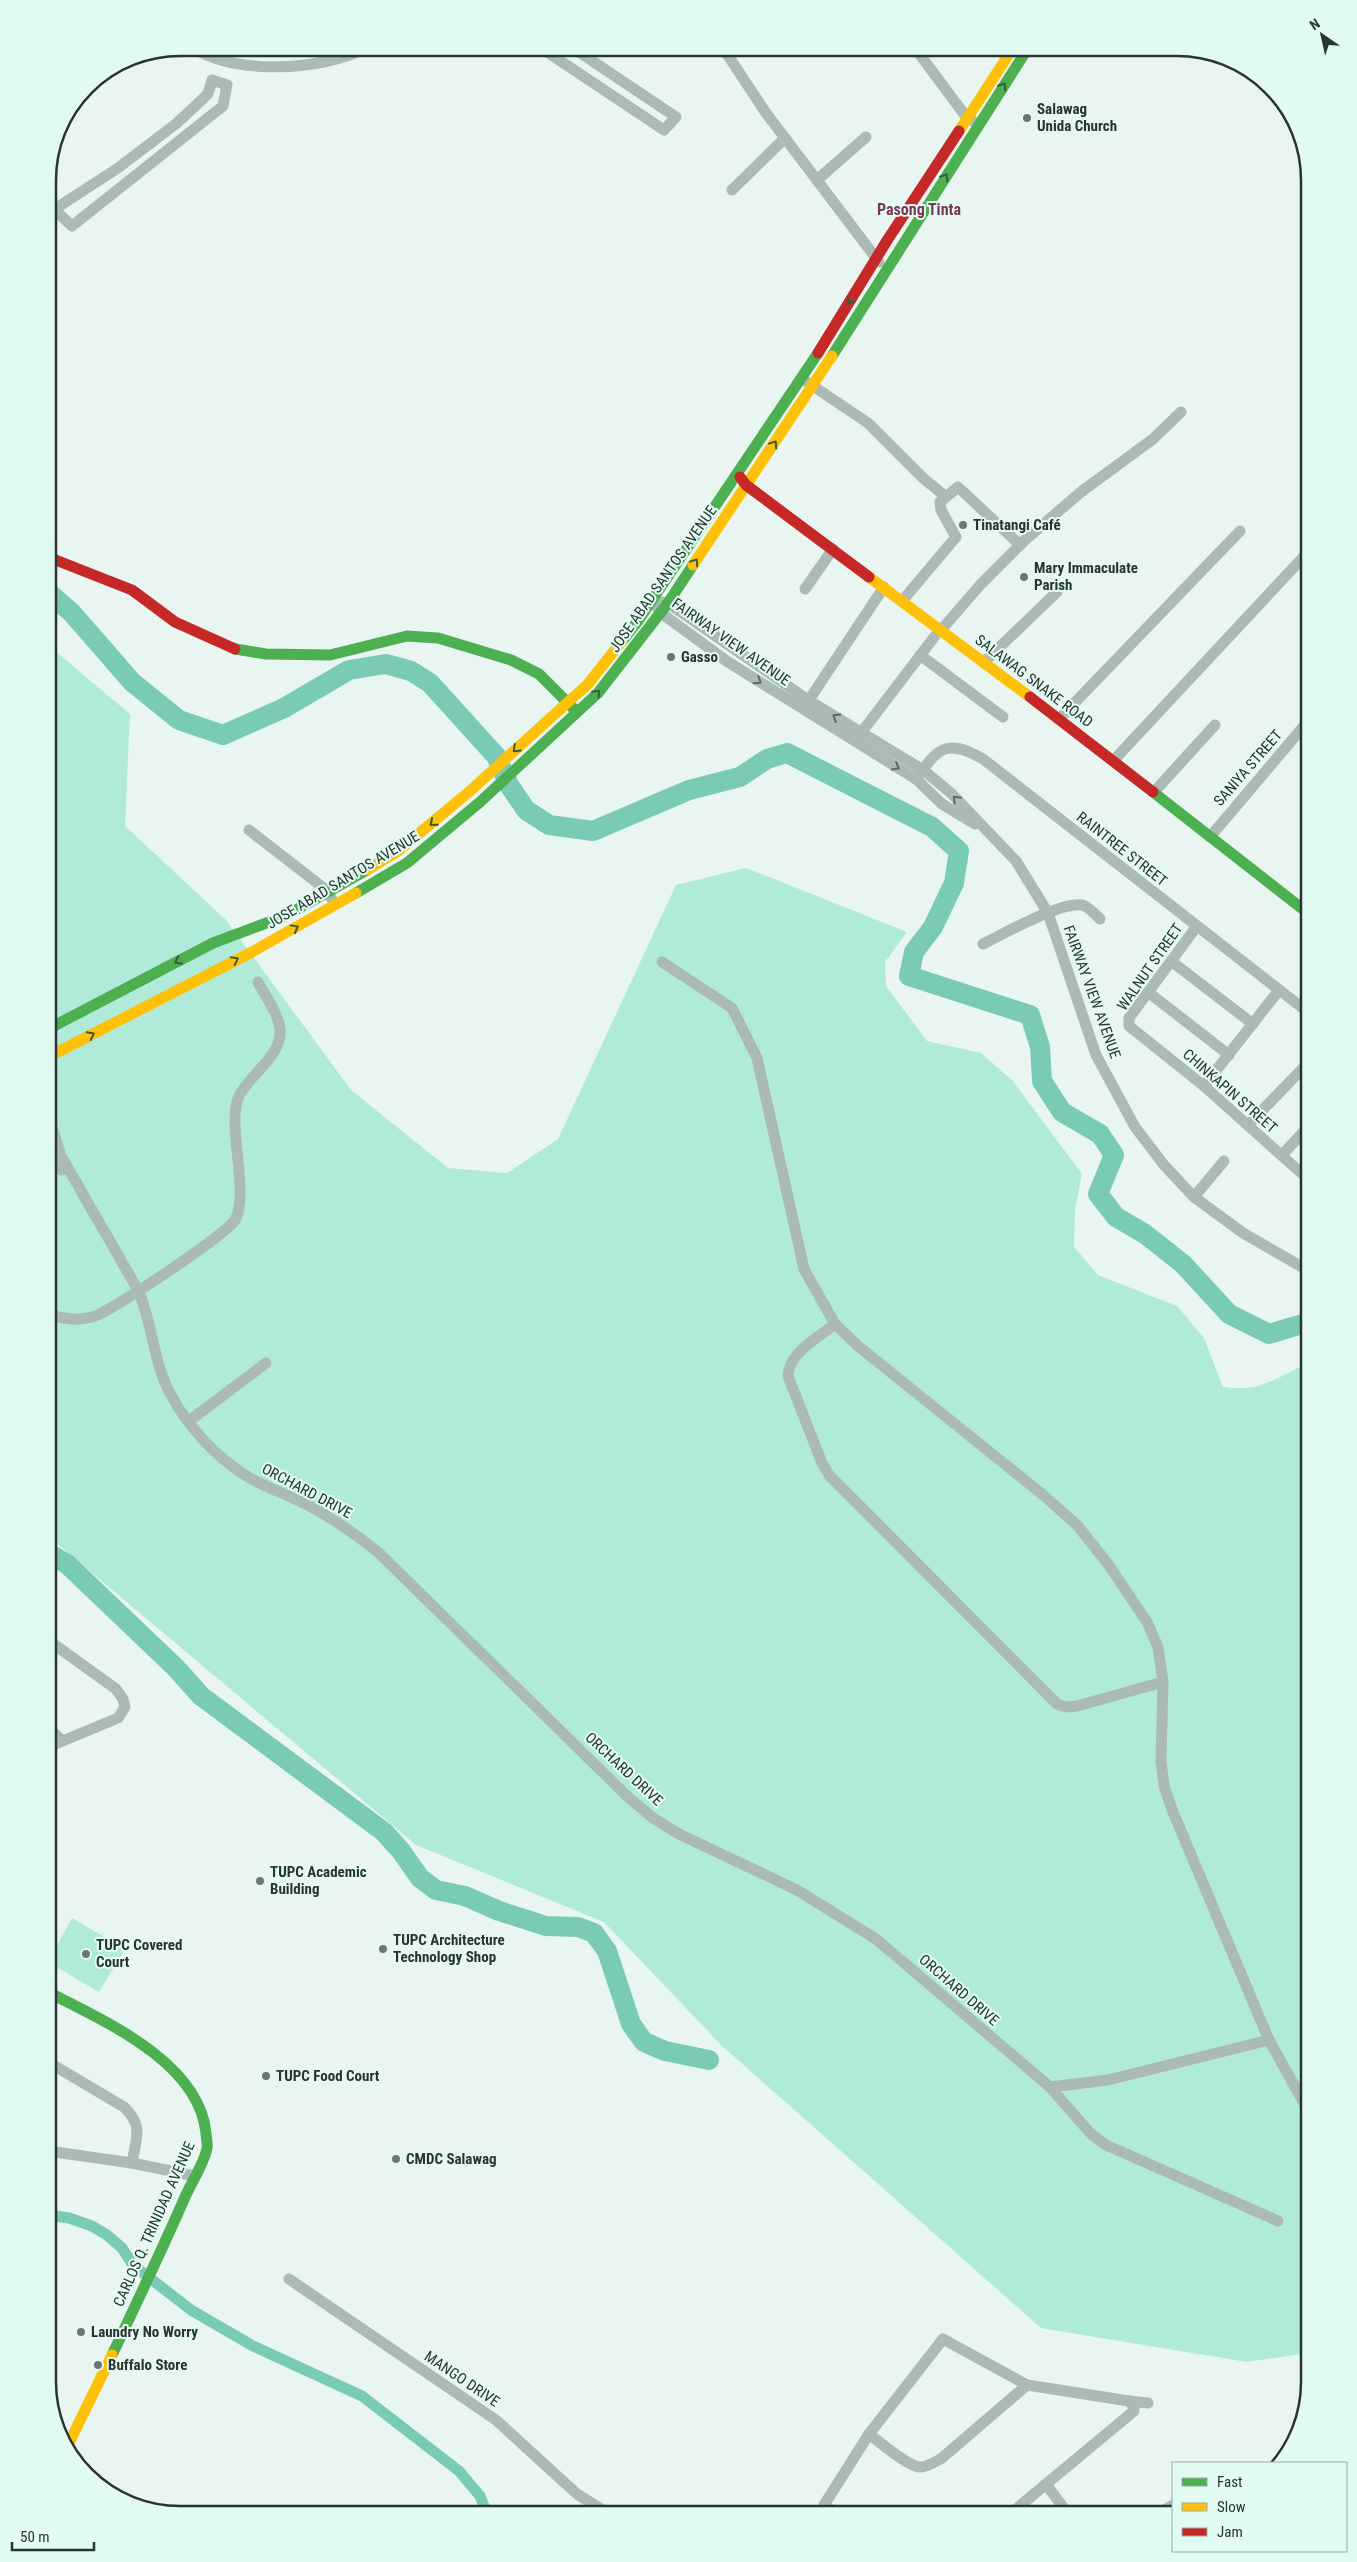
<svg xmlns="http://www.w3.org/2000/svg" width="1357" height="2562" viewBox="0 0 1357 2562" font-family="'Roboto Condensed',sans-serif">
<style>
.green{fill:#b0ebd9}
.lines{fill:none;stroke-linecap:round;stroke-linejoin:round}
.canal{stroke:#7acbb6;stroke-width:11}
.river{stroke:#7acbb6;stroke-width:20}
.street{stroke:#acbab5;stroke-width:11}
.fast{stroke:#4caf50;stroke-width:11}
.slow{stroke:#ffc107;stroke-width:11}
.jam{stroke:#c62828;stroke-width:11}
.oneway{stroke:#355e3b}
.oneway2{stroke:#5d6965}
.poi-dot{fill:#6c7774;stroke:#e2fbf2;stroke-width:2}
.labels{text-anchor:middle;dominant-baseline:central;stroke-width:4;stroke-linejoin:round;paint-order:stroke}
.poi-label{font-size:15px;font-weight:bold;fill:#293330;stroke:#e2fbf2;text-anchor:start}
.street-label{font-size:15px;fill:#293330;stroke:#e2fbf2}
.neighbourhood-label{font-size:16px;font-weight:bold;fill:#793655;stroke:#e2fbf2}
.rim{fill:none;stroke:#293330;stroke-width:2.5}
</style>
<rect width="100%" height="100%" fill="#e8f5f1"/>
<!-- green -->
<g class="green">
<path d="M48 645 130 714 125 826 226 920 351 1090 448 1168 507 1173 558 1139 676 885 746 868 907 932 885 962 886 986 927 1041 981 1053 1012 1080 1082 1174 1075 1210 1074 1247 1098 1275 1177 1306 1204 1338 1223 1387C1258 1392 1271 1381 1300 1367L1309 1370V2353L1247 2362 1041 2328 722 2046 604 1922 416 1845 48 1536Z"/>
<path d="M72 1918 125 1949 99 1992 48 1962Z"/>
</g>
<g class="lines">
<!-- canal -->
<path class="canal" d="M48 2215 69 2218 92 2226 107 2235 122 2248 133 2265 191 2310 253 2346 362 2396 459 2471 480 2496 487 2514"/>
<!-- river -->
<g class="river">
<path d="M48 592 72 613 132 682 179 720 223 735 284 708 349 670 386 664 411 671 430 683 496 756 509 785 526 810 549 825 593 831 689 790 740 777 767 759 787 753 932 827 959 851 954 883 933 927 914 952 909 976 1030 1015 1040 1047 1042 1081 1062 1112 1100 1134 1114 1155 1098 1194 1116 1217 1145 1234 1183 1264 1229 1314 1269 1334 1309 1322"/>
<path d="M48 1553 67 1564 176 1668 201 1696 384 1832 401 1851 420 1878 436 1890 465 1896 499 1911 546 1926 578 1927 594 1933 607 1951 631 2024 644 2042 665 2051 709 2060"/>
</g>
<!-- street -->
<g class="street">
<path d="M193 48C238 75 320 71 366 48"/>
<path d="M303 48H310"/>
<path d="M541 48 664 130 676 117 573 48"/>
<path d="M723 48 766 113 879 262"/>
<path d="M915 48 967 118 973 121"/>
<path d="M212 80 227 85 223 106 72 226 58 213V207L118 168 177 123 208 94Z"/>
<path d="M817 180 866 137"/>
<path d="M732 190 785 138"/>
<path d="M807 382 868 423 923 478 945 496"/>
<path d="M805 589 833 549"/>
<path d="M903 600 956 537 941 510 940 502 958 487 1020 545"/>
<path d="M662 602 668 603 808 700 923 770 951 793 1016 861 1048 913 1096 1055 1135 1127 1164 1165 1194 1197 1243 1233 1309 1271"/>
<path d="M657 607 661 613 728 662 916 779 942 804 975 824"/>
<path d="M942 629 981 584 1025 540 1081 492 1153 439 1181 412"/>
<path d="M920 655 1003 717"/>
<path d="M984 662 1057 592"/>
<path d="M805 706 884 587"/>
<path d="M1059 719 1240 531"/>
<path d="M861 733 935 636"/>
<path d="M1113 761 1309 551"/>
<path d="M916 779C938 748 946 738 983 759L1309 1013"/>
<path d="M1154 792 1215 725"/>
<path d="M249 830 325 889 332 899"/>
<path d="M1210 837 1309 720"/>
<path d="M1197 926 1129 1018V1026L1204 1086 1309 1180"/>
<path d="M983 944C1003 934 1062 901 1082 905 1088 906 1095 914 1100 919"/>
<path d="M1171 961 1253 1024"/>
<path d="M662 962 732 1008 757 1058 804 1269 835 1324 858 1346 1042 1494 1077 1525 1108 1564 1147 1622 1158 1647 1163 1682 1161 1761 1164 1786 1173 1812 1269 2040 1309 2112"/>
<path d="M1148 992 1229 1055"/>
<path d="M1204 1086 1279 990"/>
<path d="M48 1121 53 1130 61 1156 138 1290C153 1324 153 1363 171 1395 188 1427 217 1458 248 1477 269 1489 292 1496 313 1508 337 1521 358 1536 379 1553L628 1797 653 1818 679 1834 797 1890 876 1939 1050 2087 1091 2134 1106 2145 1278 2221"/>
<path d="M1248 1125 1309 1062"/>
<path d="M48 1152 62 1170"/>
<path d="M1282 1155 1309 1126"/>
<path d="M1194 1197 1224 1161"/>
<path d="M48 1313C61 1319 77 1321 92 1317 109 1313 227 1234 235 1220 250 1193 226 1123 239 1096 250 1074 282 1056 280 1030 279 1014 265 996 258 982"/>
<path d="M835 1324C818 1338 789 1352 788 1376L822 1463 829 1475 1057 1704 1066 1707 1077 1706 1163 1682"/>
<path d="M189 1421 266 1363"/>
<path d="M48 1727 62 1741"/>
<path d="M48 1747 118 1718 125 1707 123 1699 116 1689 48 1640"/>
<path d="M48 2062 124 2107C144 2126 136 2138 132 2163"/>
<path d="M1050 2087 1108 2080 1269 2040"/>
<path d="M48 2151 132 2163 195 2176"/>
<path d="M289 2279 496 2420 577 2494 609 2514"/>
<path d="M1129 2401 1148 2403"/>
<path d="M869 2434C880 2442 907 2466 920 2467 928 2467 935 2462 942 2458L1027 2385"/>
<path d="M1046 2484 1068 2514"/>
<path d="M837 2514 824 2505 869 2434 943 2339 1027 2385 1129 2401 1134 2407V2411L1010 2514"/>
<path d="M1157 2514 1173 2505"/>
</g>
<!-- fast -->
<g class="fast">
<path d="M832 356 1028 48"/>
<path d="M622 641 638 621 818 353"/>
<path d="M235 649 266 654 330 655 407 636 438 638 511 660 539 674 574 709"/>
<path d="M1153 792 1309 914"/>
<path d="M356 893 407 863 480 802 598 693 668 603 693 565"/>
<path d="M48 1029 213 943 285 916 367 870"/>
<path d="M48 1992C104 2021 199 2062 206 2133 206 2137 208 2144 207 2148 205 2162 191 2183 185 2197 162 2250 137 2302 112 2355"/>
</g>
<!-- slow -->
<g class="slow">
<path d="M959 131 1013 48"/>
<path d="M693 565 832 356"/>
<path d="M869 577 1030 697"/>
<path d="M367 870 398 851 470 791 588 684 622 641"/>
<path d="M48 1057 252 952 356 893"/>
<path d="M68 2445 112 2355"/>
</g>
<!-- jam -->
<g class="jam">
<path d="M818 353 888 239 959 131"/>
<path d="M740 477 746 485 869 577"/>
<path d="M48 557 132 590 175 622 235 649"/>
<path d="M1030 697 1153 792"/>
</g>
</g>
<!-- one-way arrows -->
<defs><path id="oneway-chevron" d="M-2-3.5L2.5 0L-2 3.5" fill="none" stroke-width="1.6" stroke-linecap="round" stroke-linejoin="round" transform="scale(1.25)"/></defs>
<g class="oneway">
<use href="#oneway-chevron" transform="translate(1003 86) rotate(-57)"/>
<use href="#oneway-chevron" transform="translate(945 177) rotate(-57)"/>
<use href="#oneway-chevron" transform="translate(850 301) rotate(122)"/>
<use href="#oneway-chevron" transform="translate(774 444) rotate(-56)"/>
<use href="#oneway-chevron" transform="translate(695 562) rotate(-56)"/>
<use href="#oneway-chevron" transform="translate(597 693) rotate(-47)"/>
<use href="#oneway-chevron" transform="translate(516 749) rotate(137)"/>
<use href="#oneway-chevron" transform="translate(433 823) rotate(140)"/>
<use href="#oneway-chevron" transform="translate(295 928) rotate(-29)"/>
<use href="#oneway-chevron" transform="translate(235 960) rotate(-27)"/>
<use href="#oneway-chevron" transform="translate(178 961) rotate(153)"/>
<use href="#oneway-chevron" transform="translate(91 1035) rotate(-27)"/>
</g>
<g class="oneway2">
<use href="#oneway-chevron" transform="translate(758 681) rotate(33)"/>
<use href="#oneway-chevron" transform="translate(836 717) rotate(-148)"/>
<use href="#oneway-chevron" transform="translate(896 767) rotate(31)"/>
<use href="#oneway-chevron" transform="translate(956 799) rotate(-134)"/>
</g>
<!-- markers -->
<g class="poi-dot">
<circle cx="1027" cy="118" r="5"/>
<circle cx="963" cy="525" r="5"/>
<circle cx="1024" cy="577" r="5"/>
<circle cx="671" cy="657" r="5"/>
<circle cx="260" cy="1881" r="5"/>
<circle cx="383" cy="1949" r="5"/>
<circle cx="86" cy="1954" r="5"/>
<circle cx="266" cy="2076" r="5"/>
<circle cx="396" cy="2159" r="5"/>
<circle cx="81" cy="2332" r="5"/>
<circle cx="98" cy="2365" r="5"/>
</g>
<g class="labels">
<!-- poi labels -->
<g class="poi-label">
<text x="1037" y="109">Salawag<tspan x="1037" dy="17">Unida Church</tspan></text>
<text x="973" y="525">Tinatangi Café</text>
<text x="1034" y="568">Mary Immaculate<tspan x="1034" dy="17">Parish</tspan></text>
<text x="681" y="657">Gasso</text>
<text x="270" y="1872">TUPC Academic<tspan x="270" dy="17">Building</tspan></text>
<text x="393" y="1940">TUPC Architecture<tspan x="393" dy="17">Technology Shop</tspan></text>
<text x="96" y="1945">TUPC Covered<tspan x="96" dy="17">Court</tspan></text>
<text x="276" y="2076">TUPC Food Court</text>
<text x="406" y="2159">CMDC Salawag</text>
<text x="91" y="2332">Laundry No Worry</text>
<text x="108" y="2365">Buffalo Store</text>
</g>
<!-- street labels -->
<g class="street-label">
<text transform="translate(663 579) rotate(-55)">JOSE ABAD SANTOS AVENUE</text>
<text transform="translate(731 642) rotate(35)">FAIRWAY VIEW AVENUE</text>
<text transform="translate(1034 681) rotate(37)">SALAWAG SNAKE ROAD</text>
<text transform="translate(1248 768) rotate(-49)">SANIYA STREET</text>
<text transform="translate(1122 849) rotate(38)">RAINTREE STREET</text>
<text transform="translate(343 880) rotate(-31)">JOSE ABAD SANTOS AVENUE</text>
<text transform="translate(1150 967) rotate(-55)">WALNUT STREET</text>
<text transform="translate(1092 992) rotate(70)">FAIRWAY VIEW AVENUE</text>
<text transform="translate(1230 1091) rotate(41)">CHINKAPIN STREET</text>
<text transform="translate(307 1491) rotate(28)">ORCHARD DRIVE</text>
<text transform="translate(624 1769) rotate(43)">ORCHARD DRIVE</text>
<text transform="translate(959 1990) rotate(41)">ORCHARD DRIVE</text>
<text transform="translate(154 2224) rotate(-66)">CARLOS Q. TRINIDAD AVENUE</text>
<text transform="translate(462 2379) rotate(34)">MANGO DRIVE</text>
</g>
<!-- neighbourhood labels -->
<g class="neighbourhood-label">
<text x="919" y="209">Pasong Tinta</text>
</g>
</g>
<!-- crop -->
<path d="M0 0H1357V2562H0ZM180 56H1177A124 124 0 0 1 1301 180V2382A124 124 0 0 1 1177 2506H180A124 124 0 0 1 56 2382V180A124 124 0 0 1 180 56Z" fill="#e2fbf2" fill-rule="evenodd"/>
<path class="rim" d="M180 56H1177A124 124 0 0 1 1301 180V2382A124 124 0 0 1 1177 2506H180A124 124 0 0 1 56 2382V180A124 124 0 0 1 180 56Z"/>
<!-- legend -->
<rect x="1172" y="2462" width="175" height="90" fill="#e2fbf2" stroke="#98aba4"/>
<rect x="1182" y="2478" width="25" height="8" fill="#4caf50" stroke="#98aba4"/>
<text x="1217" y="2487" font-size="15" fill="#293330">Fast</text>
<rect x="1182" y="2503" width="25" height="8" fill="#ffc107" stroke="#98aba4"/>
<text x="1217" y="2512" font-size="15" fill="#293330">Slow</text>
<rect x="1182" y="2528" width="25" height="8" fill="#c62828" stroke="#98aba4"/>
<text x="1217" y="2537" font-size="15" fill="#293330">Jam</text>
<!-- north arrow -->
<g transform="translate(1322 35) rotate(326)" stroke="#e2fbf2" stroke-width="4" paint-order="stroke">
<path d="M0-4L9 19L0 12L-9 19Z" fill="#293330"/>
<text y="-8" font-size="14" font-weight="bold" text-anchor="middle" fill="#293330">N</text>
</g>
<!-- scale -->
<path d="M12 2542v8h82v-8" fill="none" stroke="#293330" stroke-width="2.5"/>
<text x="20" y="2542" font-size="15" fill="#293330" stroke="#e2fbf2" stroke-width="4" paint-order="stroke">50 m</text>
</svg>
